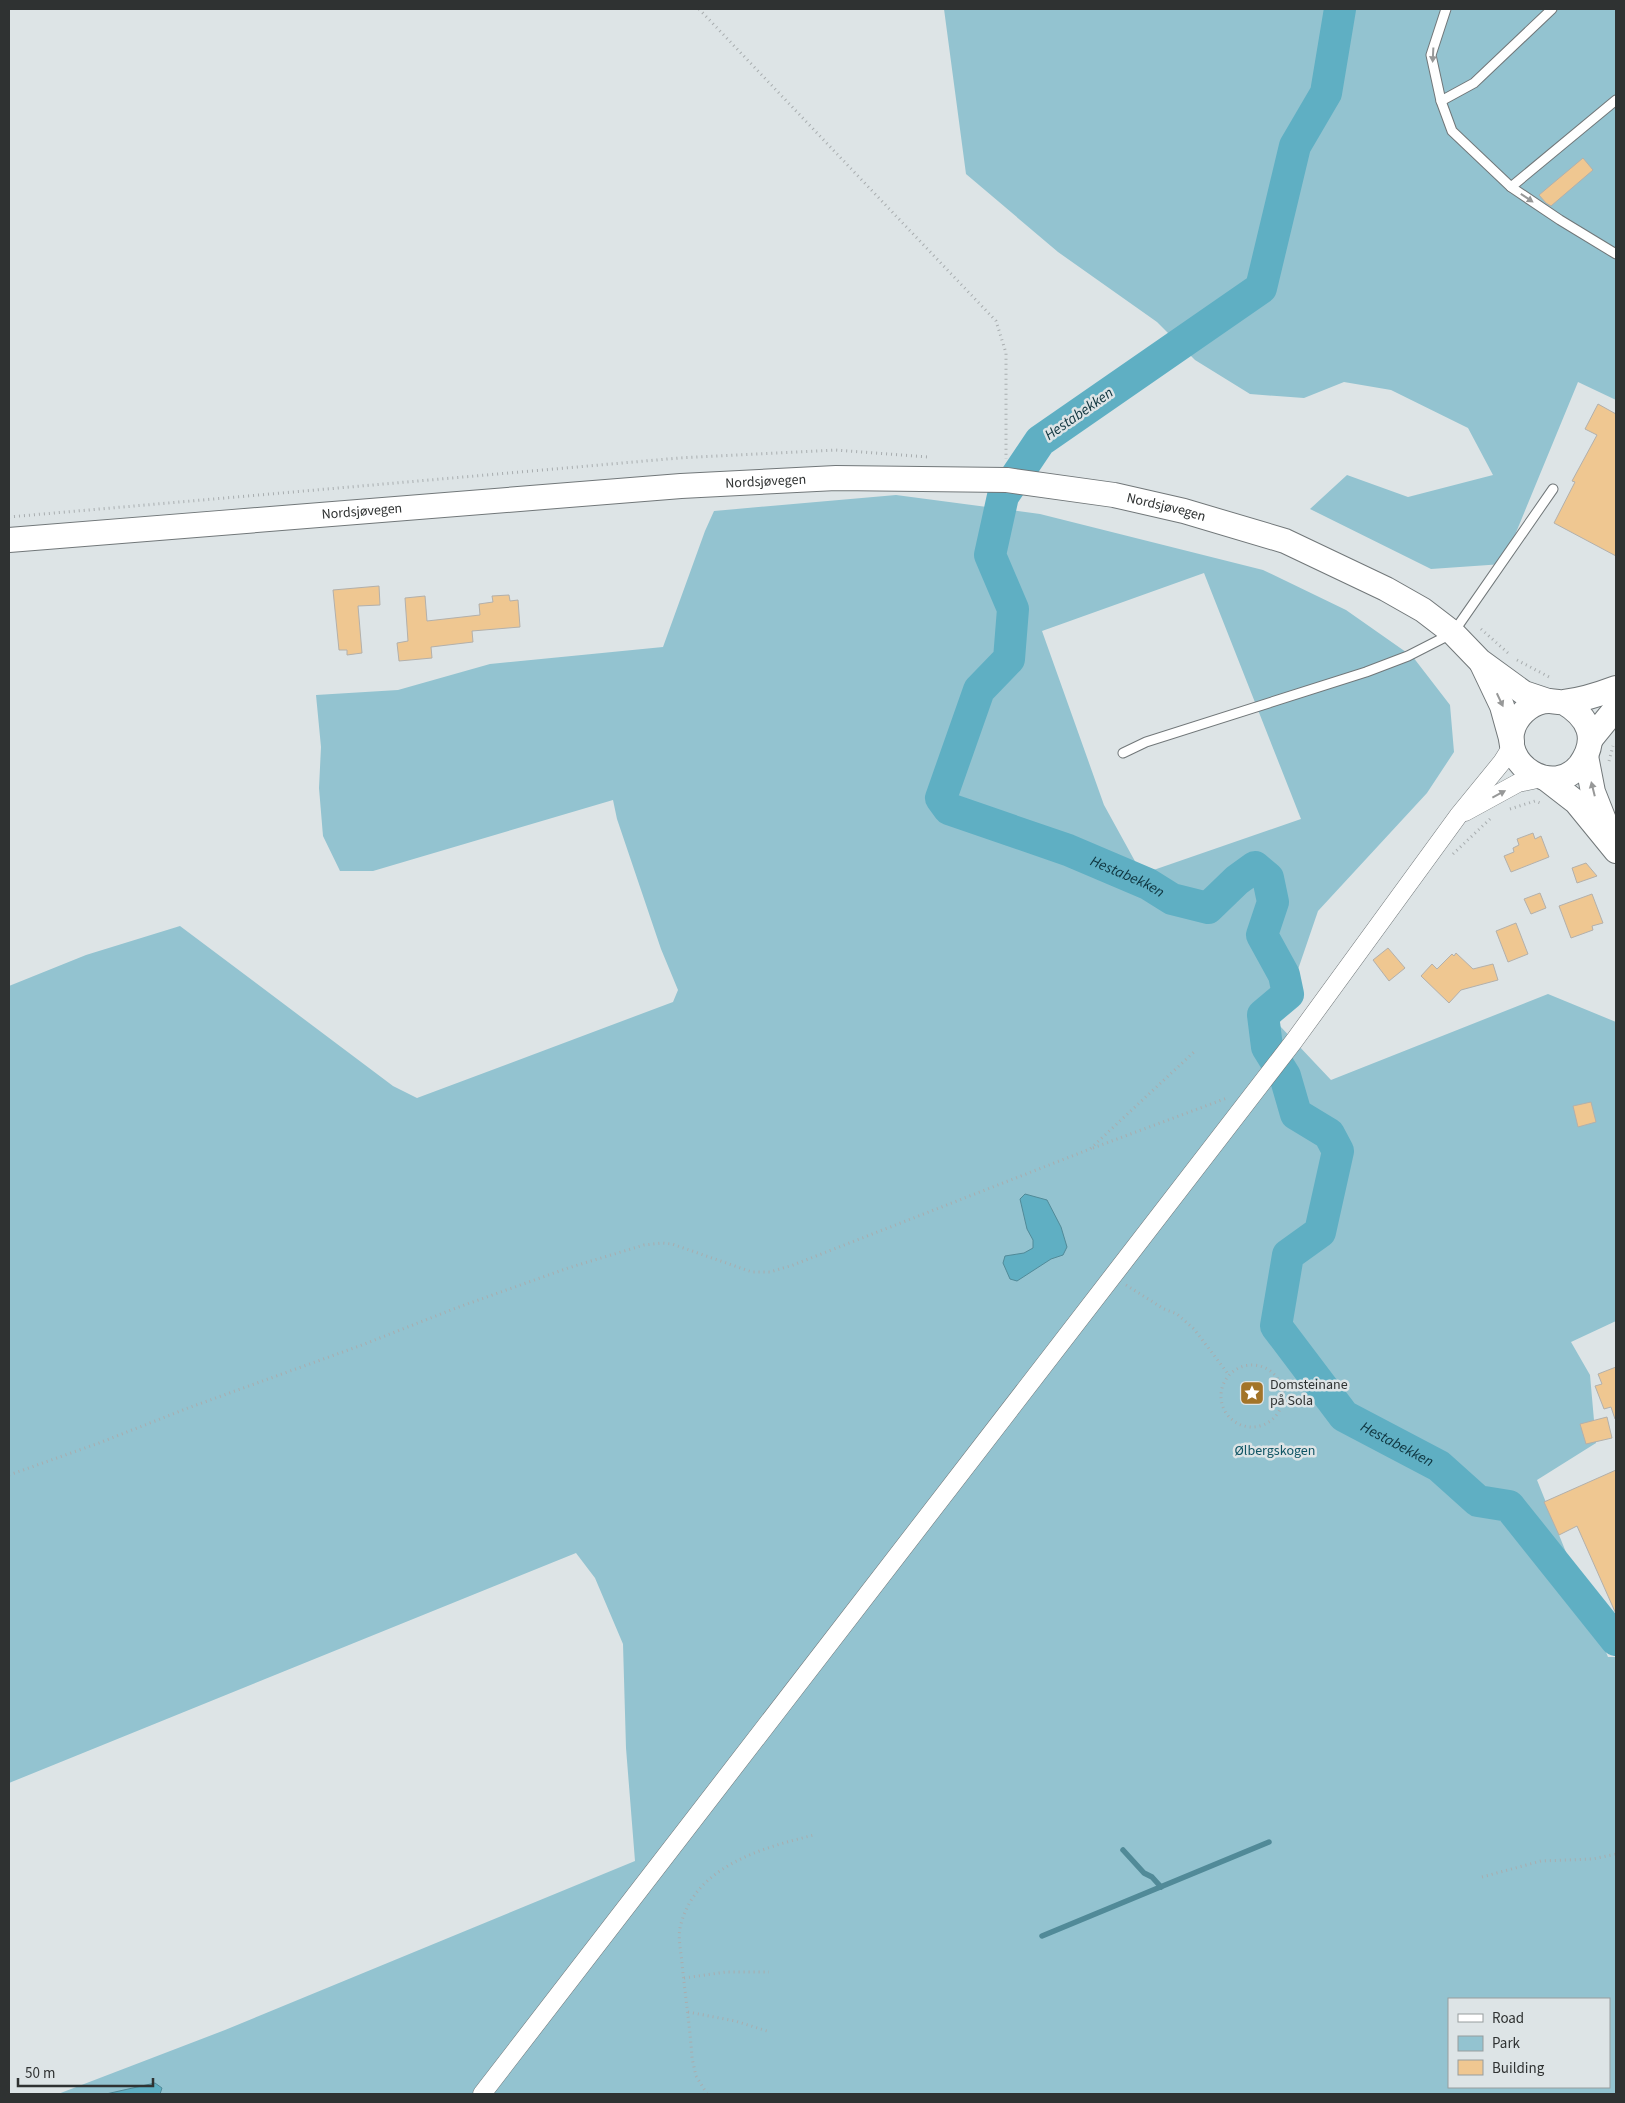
<svg xmlns="http://www.w3.org/2000/svg" width="1625" height="2103" viewBox="0 0 1625 2103" font-family="'Source Sans 3',sans-serif">
<style>
.green{fill:#93c3d0;fill-rule:evenodd}
.water{fill:#5fafc3;stroke:#518a98}
.lines{fill:none;stroke-linecap:round;stroke-linejoin:round}
.stream{stroke:#518a98;stroke-width:5.5}
.river{stroke:#5fafc3;stroke-width:32}
.building{fill:#efc791;stroke:#b3b0ab}
.lane-casing{stroke:#717779;stroke-width:11}
.street-casing{stroke:#717779;stroke-width:19}
.secondary-casing{stroke:#717779;stroke-width:26}
.path{stroke:#a8adaf;stroke-width:3;stroke-dasharray:1 4;stroke-linecap:butt}
.lane{stroke:#fff;stroke-width:9}
.street{stroke:#fff;stroke-width:18}
.secondary{stroke:#fff;stroke-width:24}
.oneway{fill:#979898}
.labels{text-anchor:middle;dominant-baseline:central;stroke-width:5;stroke-linejoin:round;paint-order:stroke}
.street-label{font-size:14px;fill:#2f3232;stroke:#dde4e6}
.poi-label{font-size:14px;fill:#2f3232;stroke:#dde4e6;text-anchor:start}
.park-label{font-size:14px;fill:#0f5463;stroke:#dde4e6}
.water-label{font-size:15px;font-style:italic;fill:#0e343e;stroke:#dde4e6}
</style>
<rect width="100%" height="100%" fill="#dde4e6"/>
<!-- green -->
<g class="green">
<path d="M944 9H1616V400L1578 382 1503 564 1431 569 1310 509 1347 475 1408 497 1493 475 1468 428 1391 390 1344 382 1304 398 1250 394 1195 360 1157 322 1058 252 966 174Z"/>
<path d="M896 495 1040 514 1263 570 1346 610 1413 657 1450 705 1454 752 1427 793 1318 911 1279 1025 1331 1080 1548 994 1616 1022V1321L1571 1342 1590 1375 1596 1443 1537 1480 1608 1657H1616V2094H58L225 2030 635 1861 626 1748 623 1644 595 1578 576 1553 9 1783V986L86 955 180 926 393 1086 417 1098 673 1002 678 990 661 949 617 819 613 800 373 871H340L323 836 319 788 321 747 316 695 398 690 490 664 663 647 705 531 714 511ZM1204 573 1301 819 1142 874 1104 805 1042 631ZM1449 1999H1609V2087H1449Z"/>
</g>
<!-- water -->
<g class="water">
<path d="M1025 1194 1047 1200 1061 1227 1067 1247 1063 1255 1051 1259 1017 1281 1010 1279 1003 1263 1005 1256 1024 1253 1033 1248V1240L1027 1229 1020 1199Z"/>
<path d="M155 2083 162 2088 160 2094H106Z"/>
</g>
<g class="lines">
<!-- stream -->
<g class="stream">
<path d="M1123 1850 1144 1873 1152 1877 1161 1887"/>
<path d="M1042 1936 1269 1842"/>
</g>
<!-- river -->
<path class="river" id="s1" d="M1340 9 1326 93 1295 146 1261 288 1040 441 1003 496 990 555 1013 609 1009 659 979 690 941 798 949 809 1068 850 1148 884 1172 899 1208 908 1237 880 1255 867 1268 878 1273 902 1262 935 1284 975 1288 994 1263 1015 1267 1047 1285 1076 1296 1114 1329 1134 1338 1151 1320 1232 1288 1255 1276 1326 1344 1416 1439 1466 1478 1501 1509 1506 1616 1640"/>
</g>
<!-- building -->
<g class="building">
<path d="M1583 158 1593 170 1551 206 1546 203 1539 195Z"/>
<path d="M1598 404 1616 414V556L1554 523 1575 482 1572 481 1597 435 1585 429Z"/>
<path d="M379 586 380 605 358 606 362 653 347 655V650H339L333 590Z"/>
<path d="M509 595 510 601 518 600 520 627 472 631 473 642 431 647 432 658 399 661 397 643 408 641 405 598 425 596 427 621 480 615 479 604 493 602 492 596Z"/>
<path d="M1533 833 1535 839 1541 836 1549 857 1511 872 1504 856 1514 852 1513 848 1519 845 1517 839Z"/>
<path d="M1586 863 1597 876 1577 883 1572 868Z"/>
<path d="M1540 893 1546 908 1531 914 1524 899Z"/>
<path d="M1592 894 1603 923 1592 926 1593 930 1571 938 1559 906Z"/>
<path d="M1516 923 1528 954 1508 962 1496 931Z"/>
<path d="M1388 948 1405 968 1389 981 1373 960Z"/>
<path d="M1456 953 1473 969 1493 964 1498 980 1461 990 1449 1003 1421 976 1432 964 1437 969 1452 954 1454 956Z"/>
<path d="M1591 1102 1596 1122 1578 1127 1573 1106Z"/>
<path d="M1616 1367V1419H1615L1611 1407 1604 1409 1595 1386 1602 1384 1598 1374Z"/>
<path d="M1607 1417 1612 1438 1586 1444 1580 1424Z"/>
<path d="M1616 1470V1614L1577 1526 1559 1535 1544 1502Z"/>
</g>
<g class="lines">
<defs>
<g id="lane">
<path d="M1446 9 1431 55 1441 101 1452 131 1511 187 1560 220 1616 254"/>
<path d="M1441 101 1474 83 1552 9"/>
<path d="M1511 187 1616 100"/>
<path d="M1123 753 1146 742 1366 672 1408 656 1453 633 1553 489"/>
</g>
<g id="street">
<path d="M1465 812 1518 783 1542 778"/>
<path d="M482 2094 1294 1041 1458 816 1502 762 1512 746"/>
</g>
<g id="secondary">
<path id="s2" d="M9 540 681 486 836 478 1007 480 1114 495 1184 511 1285 541 1386 589 1423 610 1453 633 1480 661 1524 693 1548 701"/>
<path d="M1482 664 1502 706 1512 742"/>
<path d="M1563 702C1589 717 1599 739 1580 765 1554 798 1499 765 1514 726 1520 712 1534 701 1549 701 1554 701 1559 703 1564 702 1582 700 1600 694 1616 688"/>
<path d="M1590 740 1616 708"/>
<path d="M1586 756 1593 792 1608 830"/>
<path d="M1545 778 1576 802 1616 851"/>
</g>
</defs>
<!-- lane casing -->
<use href="#lane" class="lane-casing"/>
<!-- street casing -->
<use href="#street" class="street-casing"/>
<!-- secondary casing -->
<use href="#secondary" class="secondary-casing"/>
<!-- path -->
<g class="path">
<path d="M699 9 996 321 1006 353V459"/>
<path d="M9 517 679 458 835 450 928 457"/>
<path d="M1481 629 1508 653"/>
<path d="M1517 660 1551 678"/>
<path d="M1609 761 1613 746"/>
<path d="M1510 809 1535 801 1543 804"/>
<path d="M1453 854 1490 819"/>
<path d="M1093 1148 1227 1098"/>
<path d="M1126 1285 1164 1309 1177 1314 1194 1329 1229 1375"/>
<circle cx="1252" cy="1396" r="31"/>
<path d="M9 1475 99 1443 188 1408 362 1345 456 1308 568 1268 644 1245 662 1243 672 1244 752 1272H770L793 1265 1090 1149 1195 1051"/>
<path d="M1482 1877 1541 1861 1593 1859 1616 1854"/>
<path d="M684 1978 726 1972H769"/>
<path d="M688 2012 735 2021 770 2032"/>
<path d="M707 2094 696 2076 692 2058C690 2026 685 1995 682 1963 681 1952 678 1939 680 1928 693 1867 761 1848 814 1835"/>
</g>
<!-- lane -->
<use href="#lane" class="lane"/>
<!-- street -->
<use href="#street" class="street"/>
<!-- secondary -->
<use href="#secondary" class="secondary"/>
</g>
<!-- one-way arrows -->
<defs><path id="oneway-solid" d="M-6-.8H1V-3.2L6.5 0L1 3.2V.8H-6Z" transform="scale(1.25)"/></defs>
<g class="oneway">
<use href="#oneway-solid" transform="translate(1433 55) rotate(93)"/>
<use href="#oneway-solid" transform="translate(1527 198) rotate(34)"/>
<use href="#oneway-solid" transform="translate(1500 700) rotate(65)"/>
<use href="#oneway-solid" transform="translate(1593 789) rotate(-104)"/>
<use href="#oneway-solid" transform="translate(1499 794) rotate(-28)"/>
</g>
<!-- icons -->
<defs>
<symbol id="sight-square" viewBox="-11 -11 22 22"><rect x="-9" y="-9" width="18" height="18" rx="4" fill="#a37428" stroke="#dde4e6"/><path d="M0-6L1.8-2.2L6-1.7L2.9 1.2L3.7 5.4L0 3.3L-3.7 5.4L-2.9 1.2L-6-1.7L-1.8-2.2Z" fill="#fff"/></symbol>
</defs>
<g fill-rule="evenodd">
<use href="#sight-square" x="1238" y="1379" width="28" height="28"/>
</g>
<g class="labels">
<!-- street labels -->
<g class="street-label">
<text stroke="none"><textPath href="#s2" startOffset="759">Nordsjøvegen</textPath></text>
<text stroke="none"><textPath href="#s2" startOffset="1162">Nordsjøvegen</textPath></text>
<text stroke="none"><textPath href="#s2" startOffset="354">Nordsjøvegen</textPath></text>
</g>
<!-- poi labels -->
<g class="poi-label">
<text x="1270" y="1385">Domsteinane<tspan x="1270" dy="16">på Sola</tspan></text>
</g>
<!-- park labels -->
<g class="park-label">
<text x="1275" y="1451">Ølbergskogen</text>
</g>
<!-- water labels -->
<g class="water-label">
<text transform="translate(1079 414) rotate(-35)">Hestabekken</text>
<text stroke="none"><textPath href="#s1" startOffset="1159">Hestabekken</textPath></text>
<text stroke="none"><textPath href="#s1" startOffset="2014">Hestabekken</textPath></text>
</g>
</g>
<!-- border -->
<rect width="1625" height="2103" fill="none" stroke="#2f3232" stroke-width="20"/>
<!-- legend -->
<rect x="1448" y="1998" width="162" height="90" fill="#dde4e6" stroke="#979d9e"/>
<rect x="1458" y="2014" width="25" height="8" fill="#ffffff" stroke="#979d9e"/>
<text x="1492" y="2023" font-size="15" fill="#2f3232">Road</text>
<rect x="1458" y="2036" width="25" height="15" fill="#93c3d0" stroke="#979d9e"/>
<text x="1492" y="2048" font-size="15" fill="#2f3232">Park</text>
<rect x="1458" y="2060" width="25" height="15" fill="#efc791" stroke="#979d9e"/>
<text x="1492" y="2073" font-size="15" fill="#2f3232">Building</text>
<!-- scale -->
<path d="M18 2078v8h135v-8" fill="none" stroke="#2f3232" stroke-width="2.5"/>
<text x="25" y="2078" font-size="15" fill="#2f3232" stroke="#dde4e6" stroke-width="4" paint-order="stroke">50 m</text>
</svg>
